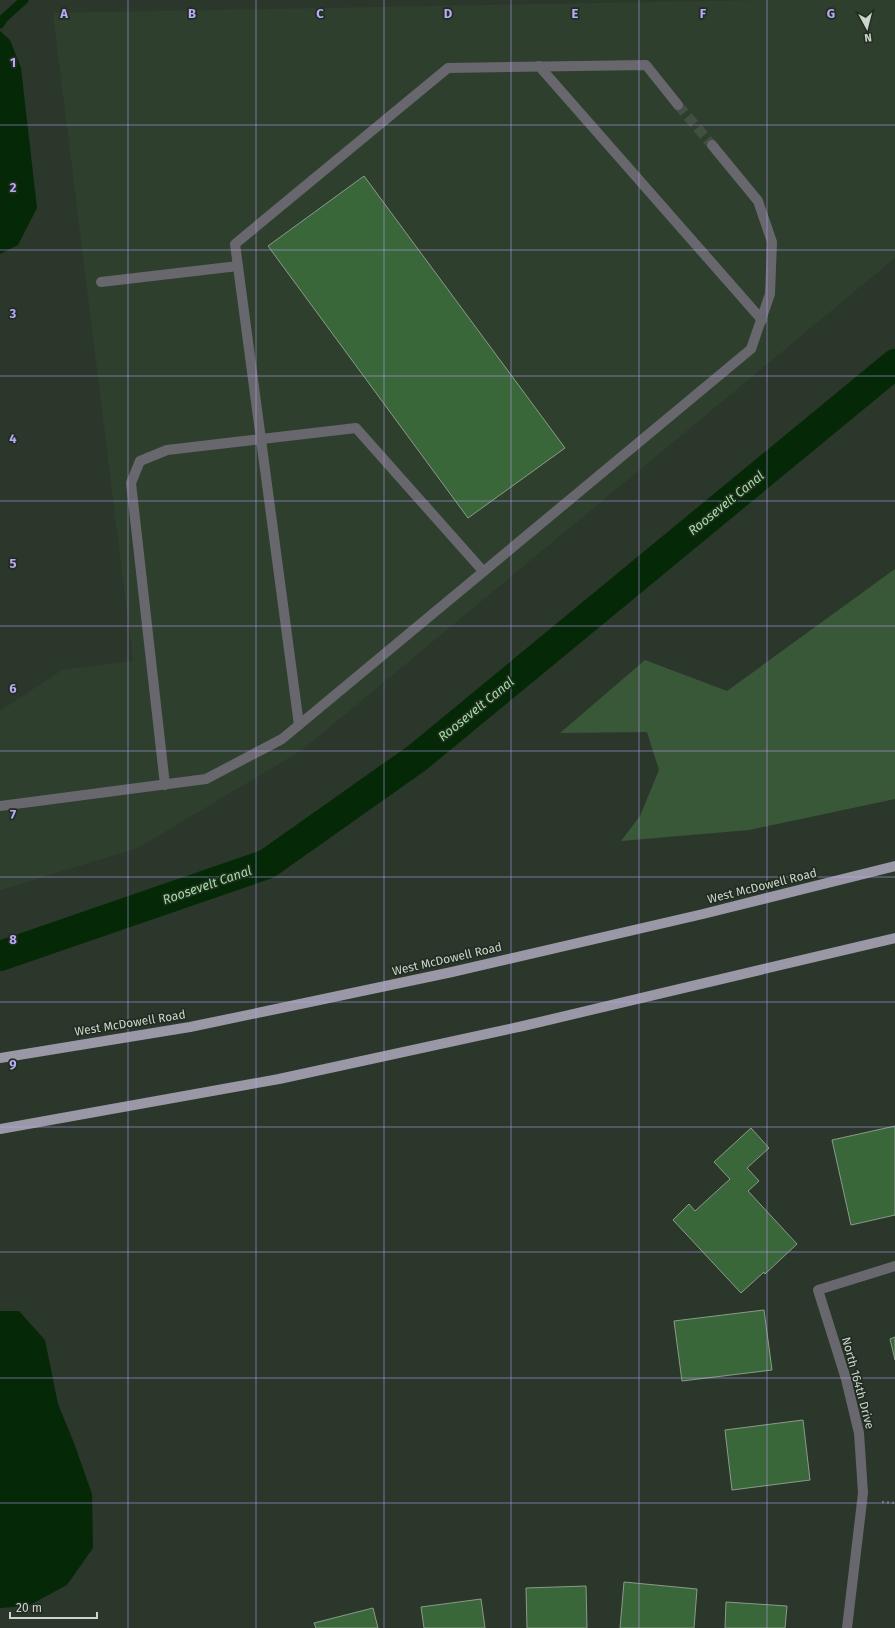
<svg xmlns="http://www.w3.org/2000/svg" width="895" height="1628" viewBox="0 0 895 1628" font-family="'Fira Sans',sans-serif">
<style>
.built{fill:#2e3f2e}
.green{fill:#395838}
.water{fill:#052807}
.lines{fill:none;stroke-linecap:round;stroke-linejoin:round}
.stream{stroke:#052807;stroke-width:9}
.canal{stroke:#052807;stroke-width:30}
.building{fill:#396739;stroke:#8c9a8b}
.minor-tunnel{stroke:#444f43;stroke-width:10;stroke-dasharray:10 5;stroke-linecap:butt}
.path{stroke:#666f65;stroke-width:2.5;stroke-dasharray:2 3;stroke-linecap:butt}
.minor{stroke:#68676e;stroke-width:10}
.major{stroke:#9a98a7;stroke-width:10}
.grid{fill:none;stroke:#b9aaf7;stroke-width:1;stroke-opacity:0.55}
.labels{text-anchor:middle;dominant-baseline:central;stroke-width:3.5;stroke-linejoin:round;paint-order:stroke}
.street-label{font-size:12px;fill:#cdd4cc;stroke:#222d22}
.water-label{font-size:13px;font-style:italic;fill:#9de29c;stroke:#222d22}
.grid-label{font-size:13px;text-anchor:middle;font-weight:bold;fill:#b9aaf7;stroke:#222d22;stroke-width:3.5;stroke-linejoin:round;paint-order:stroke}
</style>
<rect width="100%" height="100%" fill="#2c372b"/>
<!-- built -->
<path class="built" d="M760 0H895V258L302 750 138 848 0 890V711L62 670 133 661 53 13Z"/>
<!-- green -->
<path class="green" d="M895 569V799L749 830 621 841 640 816 659 770 647 732 560 733 645 660 727 691Z"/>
<!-- water -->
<g class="water">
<path d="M0 31 10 40 21 68 37 208 18 245 0 254Z"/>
<path d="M0 1311H19L45 1340 58 1404 74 1443 92 1494 93 1548 67 1585 28 1606 0 1608Z"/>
</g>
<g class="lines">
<!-- stream -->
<path class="stream" d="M0 24 4 18 24 0"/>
<!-- canal -->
<path class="canal" d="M0 956 267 864 417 758 895 364"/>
</g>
<!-- building -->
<g class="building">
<path d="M364 176 565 448 468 518 268 246Z"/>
<path d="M895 1126V1215L851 1225 832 1140Z"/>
<path d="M751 1128 769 1148 747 1168 759 1181 748 1191 797 1244 765 1274 764 1272 741 1293 673 1220 689 1204 695 1211 730 1179 714 1162Z"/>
<path d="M764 1310 772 1370 682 1381 674 1321Z"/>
<path d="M895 1337V1360L890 1339Z"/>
<path d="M803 1420 810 1480 732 1490 725 1430Z"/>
<path d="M624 1582 697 1589 694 1628H620Z"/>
<path d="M586 1586 587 1628H527L526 1588Z"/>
<path d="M481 1599 485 1628H424L421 1607Z"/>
<path d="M726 1602 787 1606 785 1628H725Z"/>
<path d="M373 1608 378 1628H316L314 1623Z"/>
</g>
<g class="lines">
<!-- minor-tunnel -->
<path class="minor-tunnel" d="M678 105 712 145"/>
<!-- path -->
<path class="path" d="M882 1502 895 1503"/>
<!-- minor -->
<g class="minor">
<path d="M539 66 762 320"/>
<path d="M101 282 238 266"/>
<path d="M299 725 235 244 448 68 646 65 678 105"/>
<path d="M165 785 131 483 140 461 167 450 356 428 483 571"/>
<path d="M0 806 206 779 282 739 751 349 770 294 772 242 758 201 712 145"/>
<path d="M847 1628 863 1493 859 1433 846 1379 818 1290 895 1266"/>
</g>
<!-- major -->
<g class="major">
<path d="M0 1058 190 1027 286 1007 452 972 703 914 895 866"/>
<path d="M0 1129 279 1079 523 1026 895 938"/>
</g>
</g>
<!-- grid -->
<path class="grid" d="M128 0V1628M256 0V1628M384 0V1628M511 0V1628M639 0V1628M767 0V1628M0 125H895M0 250H895M0 376H895M0 501H895M0 626H895M0 751H895M0 877H895M0 1002H895M0 1127H895M0 1252H895M0 1378H895M0 1503H895"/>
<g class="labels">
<!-- street labels -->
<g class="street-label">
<text transform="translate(762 886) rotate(-14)">West McDowell Road</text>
<text transform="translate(447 959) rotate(-13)">West McDowell Road</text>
<text transform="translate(130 1023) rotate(-9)">West McDowell Road</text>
<text transform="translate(858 1383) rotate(75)">North 164th Drive</text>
</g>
<!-- water labels -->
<g class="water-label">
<text transform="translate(726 503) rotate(-39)">Roosevelt Canal</text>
<text transform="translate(476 709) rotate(-39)">Roosevelt Canal</text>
<text transform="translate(207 885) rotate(-19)">Roosevelt Canal</text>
</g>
</g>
<g class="grid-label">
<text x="64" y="18">A</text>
<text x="192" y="18">B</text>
<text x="320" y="18">C</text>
<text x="448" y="18">D</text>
<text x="575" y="18">E</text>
<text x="703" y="18">F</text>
<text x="831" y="18">G</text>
<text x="13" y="67">1</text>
<text x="13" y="192">2</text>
<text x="13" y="318">3</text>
<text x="13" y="443">4</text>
<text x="13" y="568">5</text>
<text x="13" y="693">6</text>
<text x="13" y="819">7</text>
<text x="13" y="944">8</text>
<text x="13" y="1069">9</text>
</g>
<!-- north arrow -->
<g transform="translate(867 28) rotate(173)" stroke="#222d22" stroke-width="3" paint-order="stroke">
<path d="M0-3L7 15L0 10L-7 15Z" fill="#cdd4cc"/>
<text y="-6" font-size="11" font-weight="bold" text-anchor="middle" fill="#cdd4cc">N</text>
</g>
<!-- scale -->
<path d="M10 1612v6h87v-6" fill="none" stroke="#cdd4cc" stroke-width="2"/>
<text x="16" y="1612" font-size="12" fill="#cdd4cc" stroke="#222d22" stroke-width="3" paint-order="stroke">20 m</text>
</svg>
